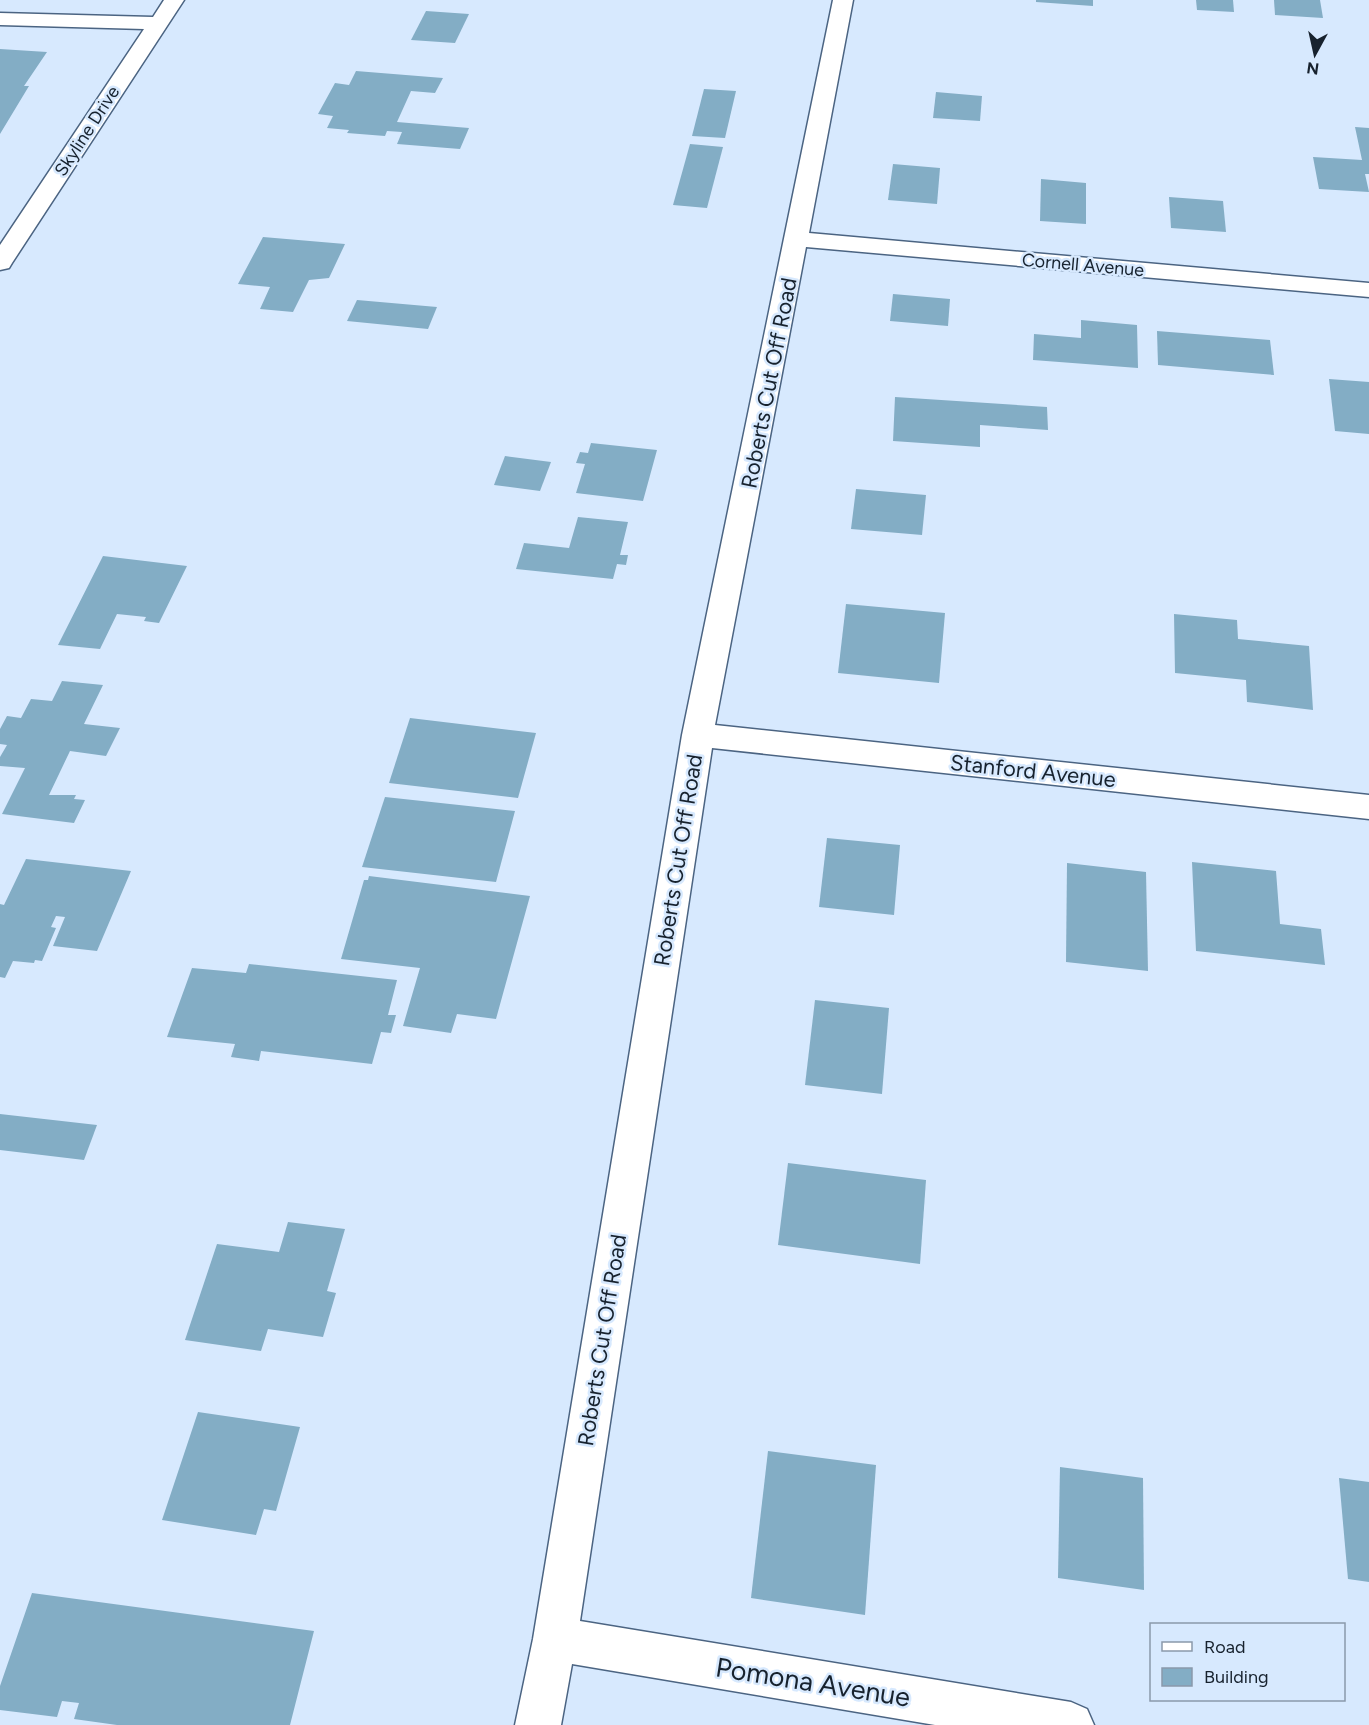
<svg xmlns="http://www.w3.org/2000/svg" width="1369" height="1725" viewBox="0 0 1369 1725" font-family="Figtree,sans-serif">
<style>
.building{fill:#83adc5}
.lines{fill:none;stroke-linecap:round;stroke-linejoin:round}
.minor-casing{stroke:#4b6482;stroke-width:3}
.minor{fill:#fff;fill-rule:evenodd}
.labels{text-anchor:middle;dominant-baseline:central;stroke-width:5;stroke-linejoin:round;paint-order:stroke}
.far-street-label{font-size:18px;fill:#17222e;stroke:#d7e9fe}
.street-label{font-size:22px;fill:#17222e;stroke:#d7e9fe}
.near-street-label{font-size:27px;fill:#17222e;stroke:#d7e9fe}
</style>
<rect width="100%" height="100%" fill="#d7e9fe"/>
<!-- building -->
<g class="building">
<path d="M1036 0H1093V6L1036 2Z"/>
<path d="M1196 0H1233L1234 12 1197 10Z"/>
<path d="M1274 0H1320L1323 18 1275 15Z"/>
<path d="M426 11 469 14 455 43 411 40Z"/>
<path d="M0 49 47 52 24 86H29L0 134Z"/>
<path d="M356 71 443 78 435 93 411 91 397 122 469 128 460 149 397 144 402 132 387 131 385 136 347 133 349 130 327 128 333 116 318 114 335 83 349 85Z"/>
<path d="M704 89 736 91 725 138 692 136Z"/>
<path d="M936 92 982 96 980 121 933 118Z"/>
<path d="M1355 127 1369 128V174H1365L1369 192 1319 189 1313 157 1362 160Z"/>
<path d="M690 144 723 147 707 208 673 205Z"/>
<path d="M893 164 940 168 937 204 888 200Z"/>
<path d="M1041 179 1086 183V224L1040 221Z"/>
<path d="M1169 197 1223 201 1226 232 1171 228Z"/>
<path d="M263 237 345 244 329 278 309 280 293 312 260 309 270 287 238 284Z"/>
<path d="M893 294 950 299 948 326 890 321Z"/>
<path d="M357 300 437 307 428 329 347 321Z"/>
<path d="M1081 320 1137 325 1138 368 1033 360 1034 334 1081 338Z"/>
<path d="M1157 331 1270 340 1274 375 1158 365Z"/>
<path d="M1329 379 1369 382V434L1335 431Z"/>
<path d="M895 397 1047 407 1048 430 980 425V447L893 441Z"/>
<path d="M591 443 657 450 643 501 576 493 585 464 576 463 580 452 588 453Z"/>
<path d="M505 456 551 462 540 491 494 485Z"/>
<path d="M856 489 926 495 922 535 851 529Z"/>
<path d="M578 517 628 522 620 555H628L626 565 617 564 613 579 516 569 524 543 569 548Z"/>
<path d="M103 556 187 566 159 623 144 621 146 617 117 614 100 649 58 645Z"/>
<path d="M846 604 945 613 939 683 838 673Z"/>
<path d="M1174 614 1237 620 1238 639 1309 646 1313 710 1247 702 1246 680 1175 673Z"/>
<path d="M62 681 103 685 84 724 120 728 106 756 70 751 49 795H76L74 799 85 800 74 823 2 814 25 768 0 766V757L7 745 0 744V729L7 716 21 718 31 699 52 701Z"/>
<path d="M410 718 536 733 518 798 389 783Z"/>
<path d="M385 797 515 811 496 882 362 867Z"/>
<path d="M827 838 900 845 894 915 819 907Z"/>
<path d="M26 859 131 871 97 951 53 946 65 917 56 916 51 927 56 928 42 961 35 960 34 963 13 961 5 978 0 977V904L4 905Z"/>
<path d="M1192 862 1276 871 1280 924 1321 929 1325 965 1196 951Z"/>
<path d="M1067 863 1146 872 1148 971 1066 962Z"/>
<path d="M369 876 530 896 496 1019 457 1014 451 1033 403 1026 420 968 341 959 364 880H368Z"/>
<path d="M249 964 397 980 388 1015H396L391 1033 381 1032 372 1064 261 1051 259 1061 231 1057 235 1044 167 1037 192 968 246 973Z"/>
<path d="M815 1000 889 1008 882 1094 805 1085Z"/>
<path d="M0 1114 97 1125 84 1160 0 1150Z"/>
<path d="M788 1163 926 1180 920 1264 778 1245Z"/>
<path d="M288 1222 345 1229 327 1291 336 1293 323 1337 268 1329 261 1351 185 1340 217 1244 279 1252Z"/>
<path d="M198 1412 300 1427 276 1511 264 1509 256 1535 162 1520Z"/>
<path d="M768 1451 876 1465 865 1615 751 1598Z"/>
<path d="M1060 1467 1143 1478 1144 1590 1058 1578Z"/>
<path d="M1339 1478 1369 1482V1582L1348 1579Z"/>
<path d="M32 1593 314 1631 290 1725H117L74 1719 79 1703 62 1701 57 1717 0 1710V1686Z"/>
</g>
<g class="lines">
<defs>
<g id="minor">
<path d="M164 0H184L12 263 9 268 0 270V245L144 29 0 25V13L153 17Z"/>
<path d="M833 0H853L809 233 1369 283V297L806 247 715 725 1369 795V819L712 748 580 1621 1071 1702 1087 1709 1094 1725H935L572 1664 561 1725H515L533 1639 682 735Z"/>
</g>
</defs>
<!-- minor casing -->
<use href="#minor" class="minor-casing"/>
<!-- minor -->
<use href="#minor" class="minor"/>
</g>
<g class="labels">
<!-- far-street labels -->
<g class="far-street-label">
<text transform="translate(87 131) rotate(-57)">Skyline Drive</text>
<text transform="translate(1083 265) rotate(5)">Cornell Avenue</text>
</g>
<!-- street labels -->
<g class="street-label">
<text transform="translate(769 383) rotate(-79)">Roberts Cut Off Road</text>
<text transform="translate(1033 771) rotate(6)">Stanford Avenue</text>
<text transform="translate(678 860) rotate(-81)">Roberts Cut Off Road</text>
<text transform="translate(602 1340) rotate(-81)">Roberts Cut Off Road</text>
</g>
<!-- near-street labels -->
<g class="near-street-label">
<text transform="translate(813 1682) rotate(9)">Pomona Avenue</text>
</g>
</g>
<!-- legend -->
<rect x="1150" y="1623" width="195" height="78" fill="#d7e9fe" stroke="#8a99ab" stroke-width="1.5"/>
<rect x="1162" y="1642" width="30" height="9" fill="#ffffff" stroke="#8a99ab" stroke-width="1.5"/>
<text x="1204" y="1653" font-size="18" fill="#17222e">Road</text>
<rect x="1162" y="1668" width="30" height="18" fill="#83adc5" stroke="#8a99ab" stroke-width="1.5"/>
<text x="1204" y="1683" font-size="18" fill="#17222e">Building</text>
<!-- north arrow -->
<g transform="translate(1315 54) rotate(188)" stroke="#d7e9fe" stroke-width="4.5" paint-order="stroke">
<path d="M0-4.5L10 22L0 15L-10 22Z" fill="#17222e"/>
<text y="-9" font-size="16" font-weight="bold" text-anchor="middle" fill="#17222e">N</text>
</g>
</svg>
